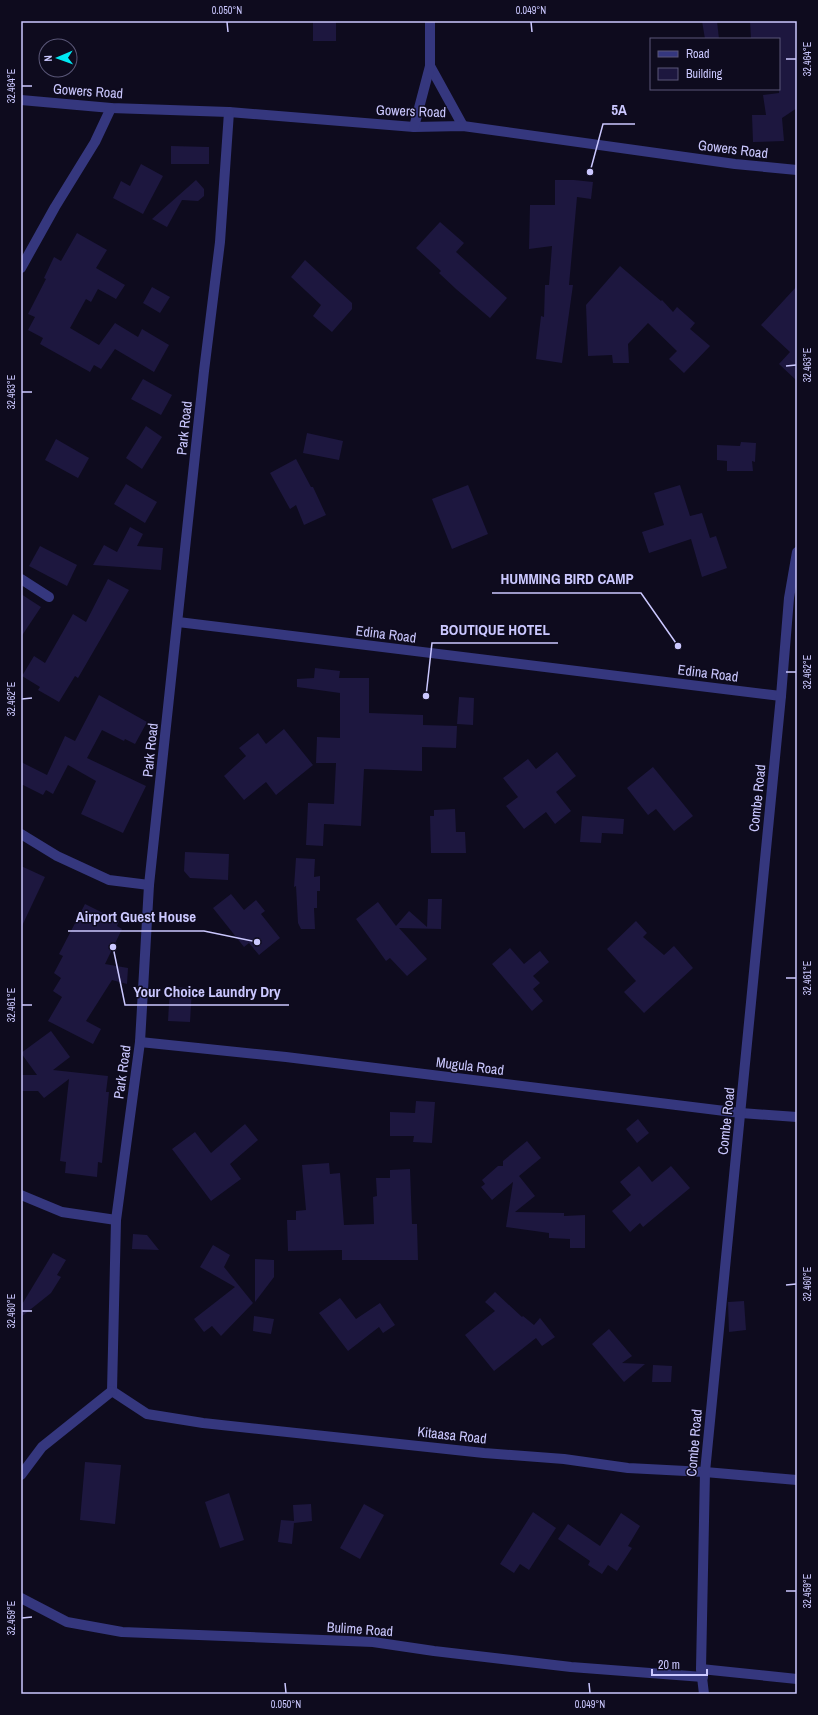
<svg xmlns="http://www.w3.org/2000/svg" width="818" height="1715" viewBox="0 0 818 1715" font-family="'Archivo Narrow',sans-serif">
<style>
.building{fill:#1d173f}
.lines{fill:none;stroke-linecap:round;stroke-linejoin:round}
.street{stroke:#35377e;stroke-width:10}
.ticks{fill:none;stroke:#cbc8ff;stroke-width:1.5}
.labels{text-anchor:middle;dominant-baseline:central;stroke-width:3;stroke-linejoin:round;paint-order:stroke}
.street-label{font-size:14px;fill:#cbc8ff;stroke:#0e0b1e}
.leader{fill:none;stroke:#cbc8ff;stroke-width:1.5}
.callout-dot{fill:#cbc8ff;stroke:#0e0b1e;stroke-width:1.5}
.callout-label{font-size:15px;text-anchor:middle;font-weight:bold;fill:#cbc8ff;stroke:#0e0b1e;stroke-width:3;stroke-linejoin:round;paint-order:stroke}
.neatline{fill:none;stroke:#cbc8ff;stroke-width:1.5}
.ticks-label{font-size:10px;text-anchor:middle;fill:#cbc8ff}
</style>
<rect width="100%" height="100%" fill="#0e0b1e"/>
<!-- building -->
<g class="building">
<rect x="313" y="21" width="23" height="20"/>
<path d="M702 21H717L719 39H705Z"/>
<path d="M750 21H795L797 108 782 118 784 141 753 142 752 115H766L763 95 779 93V39H751Z"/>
<path d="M171 146 209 147V164H171Z"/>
<path d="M141 164 163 176 143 214 113 198 121 181 130 186Z"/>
<path d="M196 180 204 189V196L198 201 182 200 167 227 152 219Z"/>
<path d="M555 180H574L593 182 591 199 577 197 569 285H573L562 363 536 359 541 316 544 317 545 285H549L552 246 529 249 530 205H555Z"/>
<path d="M440 222 464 243 456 252 507 298 490 318 456 289 439 273 441 271 416 248Z"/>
<path d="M77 233 107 250 96 268 125 285 116 299 98 289 91 302 86 299 70 328 99 345 115 323 138 337 142 329 169 345 154 372 115 349 101 369 94 365 90 372 40 344 43 338 28 330 35 317 28 314 46 279 44 278 54 257 61 261Z"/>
<path d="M305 260 352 303V309L332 332 313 316 321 305 291 277Z"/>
<path d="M620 266 661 301 662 300 673 312 677 307 695 323 690 329 710 346 684 373 669 359 677 351 648 323 628 344 629 363H613L612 355 588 356 586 305Z"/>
<path d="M797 286V381L779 364 790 352 761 325Z"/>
<path d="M152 287 170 297 160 313 143 303Z"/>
<path d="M143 379 172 395 161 415 131 399Z"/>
<path d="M146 426 162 437 142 469 126 458Z"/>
<path d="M307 433 343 441 339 460 303 453Z"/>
<path d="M56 439 89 458 78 478 45 460Z"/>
<path d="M741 442 756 443 755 462 752 461 753 471H727V461L717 460V445L740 446Z"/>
<path d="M296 459 311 487H313L326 515 304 525 296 505 290 509 270 473Z"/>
<path d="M126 484 157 502 145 523 114 504Z"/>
<path d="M468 485 488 534 452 549 432 499Z"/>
<path d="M680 485 690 516 702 513 710 538 716 536 727 568 702 577 691 539 649 553 642 532 664 525 654 493Z"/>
<path d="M130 527 143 534 137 546 163 548 161 570 93 565 104 545 117 552Z"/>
<path d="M40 546 77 565 67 586 29 566Z"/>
<path d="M108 579 129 590 78 678 75 676 59 702 38 690 40 687 22 676 34 656 45 663 73 614 86 622Z"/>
<path d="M21 594 41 607 21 637Z"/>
<path d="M315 668 340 671 339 678H369V713L423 715V725L457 726 456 748 422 747V771L364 769 361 826 324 824 323 846 306 845 308 803 334 804 336 763H316L317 737 340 738V693L297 687V679L314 678Z"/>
<path d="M99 695 147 722 135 744 125 739 124 741 102 730 87 758 146 786 123 833 81 814 96 781 68 765 53 794 46 790 43 795 21 784V762L47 775 65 736 75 741Z"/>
<path d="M459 697 474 698 473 725 457 724Z"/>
<path d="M284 729 313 765 276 795 266 782 244 800 224 776 246 756 239 748 258 733 266 744Z"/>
<path d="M557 752 576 776 556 792 571 811 555 824 546 812 524 829 506 806 518 797 503 778 528 759 536 769Z"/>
<path d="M653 767 693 816 674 831 656 809 648 815 627 788Z"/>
<path d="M455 809 456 832H465L466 853H431L430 816H434V810Z"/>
<path d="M582 816 624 819 623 834 602 833 601 843 580 842Z"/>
<path d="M185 852 229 854 228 880 190 878 184 871Z"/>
<path d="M296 858 315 859 314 877 320 876V891H317V908H314L315 929H301L298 923 296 886 294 887Z"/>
<path d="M21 866 45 877 21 928Z"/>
<path d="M231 894 244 910 256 900 265 911 261 914 280 938 259 955 249 943 244 947 213 908Z"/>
<path d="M428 899H442L441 929 399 928 427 959 407 976 390 958 386 961 356 919 378 902 396 926 409 911 427 927Z"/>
<path d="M85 904 119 921 117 926 122 929 105 964 128 968 127 984 112 980 86 1021 101 1029 93 1044 48 1021 62 997 53 991 61 978 54 973 63 956 59 954Z"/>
<path d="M636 921 647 933 643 937 664 955 674 946 693 968 644 1013 624 992 636 981 607 949Z"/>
<path d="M510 948 524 964 540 951 549 962 533 976 540 983 533 989 543 1001 532 1011 492 964Z"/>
<path d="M170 987 192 988 190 1022 168 1021Z"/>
<path d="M51 1031 70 1057 53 1070 108 1076 106 1092H109L102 1163 98 1162 97 1177 65 1173 66 1162 60 1161 69 1079 44 1098 38 1091H21V1075H37L21 1053Z"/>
<path d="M416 1101 435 1102 432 1143 413 1142 414 1136H390V1112L415 1113Z"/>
<path d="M638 1119 649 1133 637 1143 626 1129Z"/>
<path d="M245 1124 258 1140 230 1164 241 1179 211 1201 172 1149 195 1132 211 1153Z"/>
<path d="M527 1141 541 1158 519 1176 535 1196 515 1212 564 1213V1216L585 1215V1248H570V1239L549 1238V1233L506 1227 513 1182 492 1200 481 1187 485 1184 482 1180 498 1166H503V1161Z"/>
<path d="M329 1163 330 1174 340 1173 344 1225 374 1224 373 1197 377 1196 376 1178H390V1170L410 1169 412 1224H417L418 1260H342V1250L288 1251 287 1220H296V1211L306 1210 302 1165Z"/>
<path d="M639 1166 652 1182 671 1166 690 1188 643 1227 640 1223 630 1232 612 1211 631 1195 620 1182Z"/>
<path d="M133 1234 147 1235 159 1250 132 1249Z"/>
<path d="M213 1245 230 1255 224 1267 253 1303 221 1336 212 1326 204 1332 194 1319 235 1287 200 1267Z"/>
<path d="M53 1253 66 1260 57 1275 61 1277 51 1293 21 1317V1306Z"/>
<path d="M255 1259 274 1260V1277L255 1302Z"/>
<path d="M495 1292 522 1317 523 1316 534 1325 540 1318 555 1337 542 1346 536 1338 494 1371 465 1335 495 1311 485 1302Z"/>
<path d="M340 1298 356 1319 380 1303 395 1325 383 1333 379 1327 348 1351 319 1313Z"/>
<path d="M744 1301 746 1330 729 1332 728 1302Z"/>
<path d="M254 1316 274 1319 271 1334 253 1331Z"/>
<path d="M609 1329 632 1356 622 1363 645 1364 624 1382 592 1344Z"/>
<path d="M653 1365 672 1366 671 1382H652Z"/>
<path d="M85 1462 121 1465 115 1524 80 1520Z"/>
<path d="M229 1493 244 1540 220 1548 205 1502Z"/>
<path d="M311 1504 312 1521 294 1523 292 1544 278 1542 281 1520 294 1521 293 1505Z"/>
<path d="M364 1504 384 1515 360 1559 340 1548Z"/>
<path d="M533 1512 556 1528 529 1570 520 1564 514 1573 500 1564Z"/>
<path d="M621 1513 640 1526 628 1546 632 1548 617 1571 608 1565 602 1574 588 1565 590 1561 558 1539 568 1524 600 1546Z"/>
</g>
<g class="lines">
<!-- street -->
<g class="street">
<path d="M430 66 463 126"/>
<path d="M21 100 111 108 229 112 414 127 463 126 735 164 797 170"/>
<path d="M414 127 430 66V21"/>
<path d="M21 268 55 207 95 142 111 108"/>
<path d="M21 579 49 597"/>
<path d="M178 622 781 696"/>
<path d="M21 834 57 856 109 880 149 885"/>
<path d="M140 1042 286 1057 741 1113 797 1117"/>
<path d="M21 1195 62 1212 116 1220"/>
<path d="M112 1391 116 1220 140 1042 149 885 204 371 220 242 229 112"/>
<path d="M112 1391 147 1414 203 1423 484 1453 564 1459 628 1468 705 1472 797 1480"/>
<path d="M21 1475 42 1447 112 1391"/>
<path d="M21 1598 67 1622 122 1632 373 1642 434 1651 571 1667 703 1677"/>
<path d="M701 1669 797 1679"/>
<path d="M704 1694 701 1669 705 1472 781 696 789 598 797 552"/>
</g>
</g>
<!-- ticks -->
<path class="ticks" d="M227 22 228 32M531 22 532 32M786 59H796M22 86H32M786 366 796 365M22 392H32M786 672H796M22 699 32 698M786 978H796M22 1005H32M786 1285 796 1284M22 1311H32M786 1591H796M22 1618 32 1617M285 1683 286 1693M589 1683 590 1693"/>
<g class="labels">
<!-- street labels -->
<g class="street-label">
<text transform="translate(88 91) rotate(4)">Gowers Road</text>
<text transform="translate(411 111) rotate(2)">Gowers Road</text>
<text transform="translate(733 149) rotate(7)">Gowers Road</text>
<text transform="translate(184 428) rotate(-84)">Park Road</text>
<text transform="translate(386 634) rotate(7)">Edina Road</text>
<text transform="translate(708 673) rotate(7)">Edina Road</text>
<text transform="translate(150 750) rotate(-84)">Park Road</text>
<text transform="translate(757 798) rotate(-84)">Combe Road</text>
<text transform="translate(470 1066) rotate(7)">Mugula Road</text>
<text transform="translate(122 1072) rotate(-82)">Park Road</text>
<text transform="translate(726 1121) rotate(-84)">Combe Road</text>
<text transform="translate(452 1435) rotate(6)">Kitaasa Road</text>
<text transform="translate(694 1443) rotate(-85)">Combe Road</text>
<text transform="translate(360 1629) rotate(4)">Bulime Road</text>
</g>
</g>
<!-- callouts -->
<path class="leader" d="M590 172L603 124H635M678 646L641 593H492M426 696L432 643H558M257 942L204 931H68M113 947L125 1005H289"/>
<g class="callout-dot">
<circle cx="590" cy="172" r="4"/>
<circle cx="678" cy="646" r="4"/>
<circle cx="426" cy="696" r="4"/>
<circle cx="257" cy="942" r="4"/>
<circle cx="113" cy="947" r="4"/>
</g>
<g class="callout-label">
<text x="619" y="115">5A</text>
<text x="567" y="584">HUMMING BIRD CAMP</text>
<text x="495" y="635">BOUTIQUE HOTEL</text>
<text x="136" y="922">Airport Guest House</text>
<text x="207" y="997">Your Choice Laundry Dry</text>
</g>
<!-- border -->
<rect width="818" height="1715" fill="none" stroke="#0e0b1e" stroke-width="44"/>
<!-- legend -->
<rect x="650" y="38" width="130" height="52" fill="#0e0b1e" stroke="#5a5778"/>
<rect x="658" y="51" width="20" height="6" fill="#35377e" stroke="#5a5778"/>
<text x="686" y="58" font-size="12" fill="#cbc8ff">Road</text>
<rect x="658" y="68" width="20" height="12" fill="#1d173f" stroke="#5a5778"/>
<text x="686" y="78" font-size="12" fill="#cbc8ff">Building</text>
<!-- north arrow -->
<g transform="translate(58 58) rotate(268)"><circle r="19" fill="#0e0b1e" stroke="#5a5778"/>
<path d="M0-3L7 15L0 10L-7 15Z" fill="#00e9f3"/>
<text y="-6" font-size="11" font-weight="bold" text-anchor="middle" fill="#cbc8ff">N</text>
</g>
<!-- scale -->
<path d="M652 1669v6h55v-6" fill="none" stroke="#cbc8ff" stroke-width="2"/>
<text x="658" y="1669" font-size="12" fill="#cbc8ff" stroke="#0e0b1e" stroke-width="3" paint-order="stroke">20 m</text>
<rect x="22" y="22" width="774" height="1671" class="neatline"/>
<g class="ticks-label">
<text x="227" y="14">0.050°N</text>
<text x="531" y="14">0.049°N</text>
<text transform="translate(807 59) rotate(-90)" y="4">32.464°E</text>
<text transform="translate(11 86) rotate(-90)" y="4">32.464°E</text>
<text transform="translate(807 365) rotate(-90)" y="4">32.463°E</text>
<text transform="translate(11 392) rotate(-90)" y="4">32.463°E</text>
<text transform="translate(807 672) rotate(-90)" y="4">32.462°E</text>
<text transform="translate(11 699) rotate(-90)" y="4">32.462°E</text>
<text transform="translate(807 978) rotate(-90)" y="4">32.461°E</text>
<text transform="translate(11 1005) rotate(-90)" y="4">32.461°E</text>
<text transform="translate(807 1284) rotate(-90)" y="4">32.460°E</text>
<text transform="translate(11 1311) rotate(-90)" y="4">32.460°E</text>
<text transform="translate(807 1591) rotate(-90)" y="4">32.459°E</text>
<text transform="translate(11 1618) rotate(-90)" y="4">32.459°E</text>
<text x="286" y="1708">0.050°N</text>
<text x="590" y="1708">0.049°N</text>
</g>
</svg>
